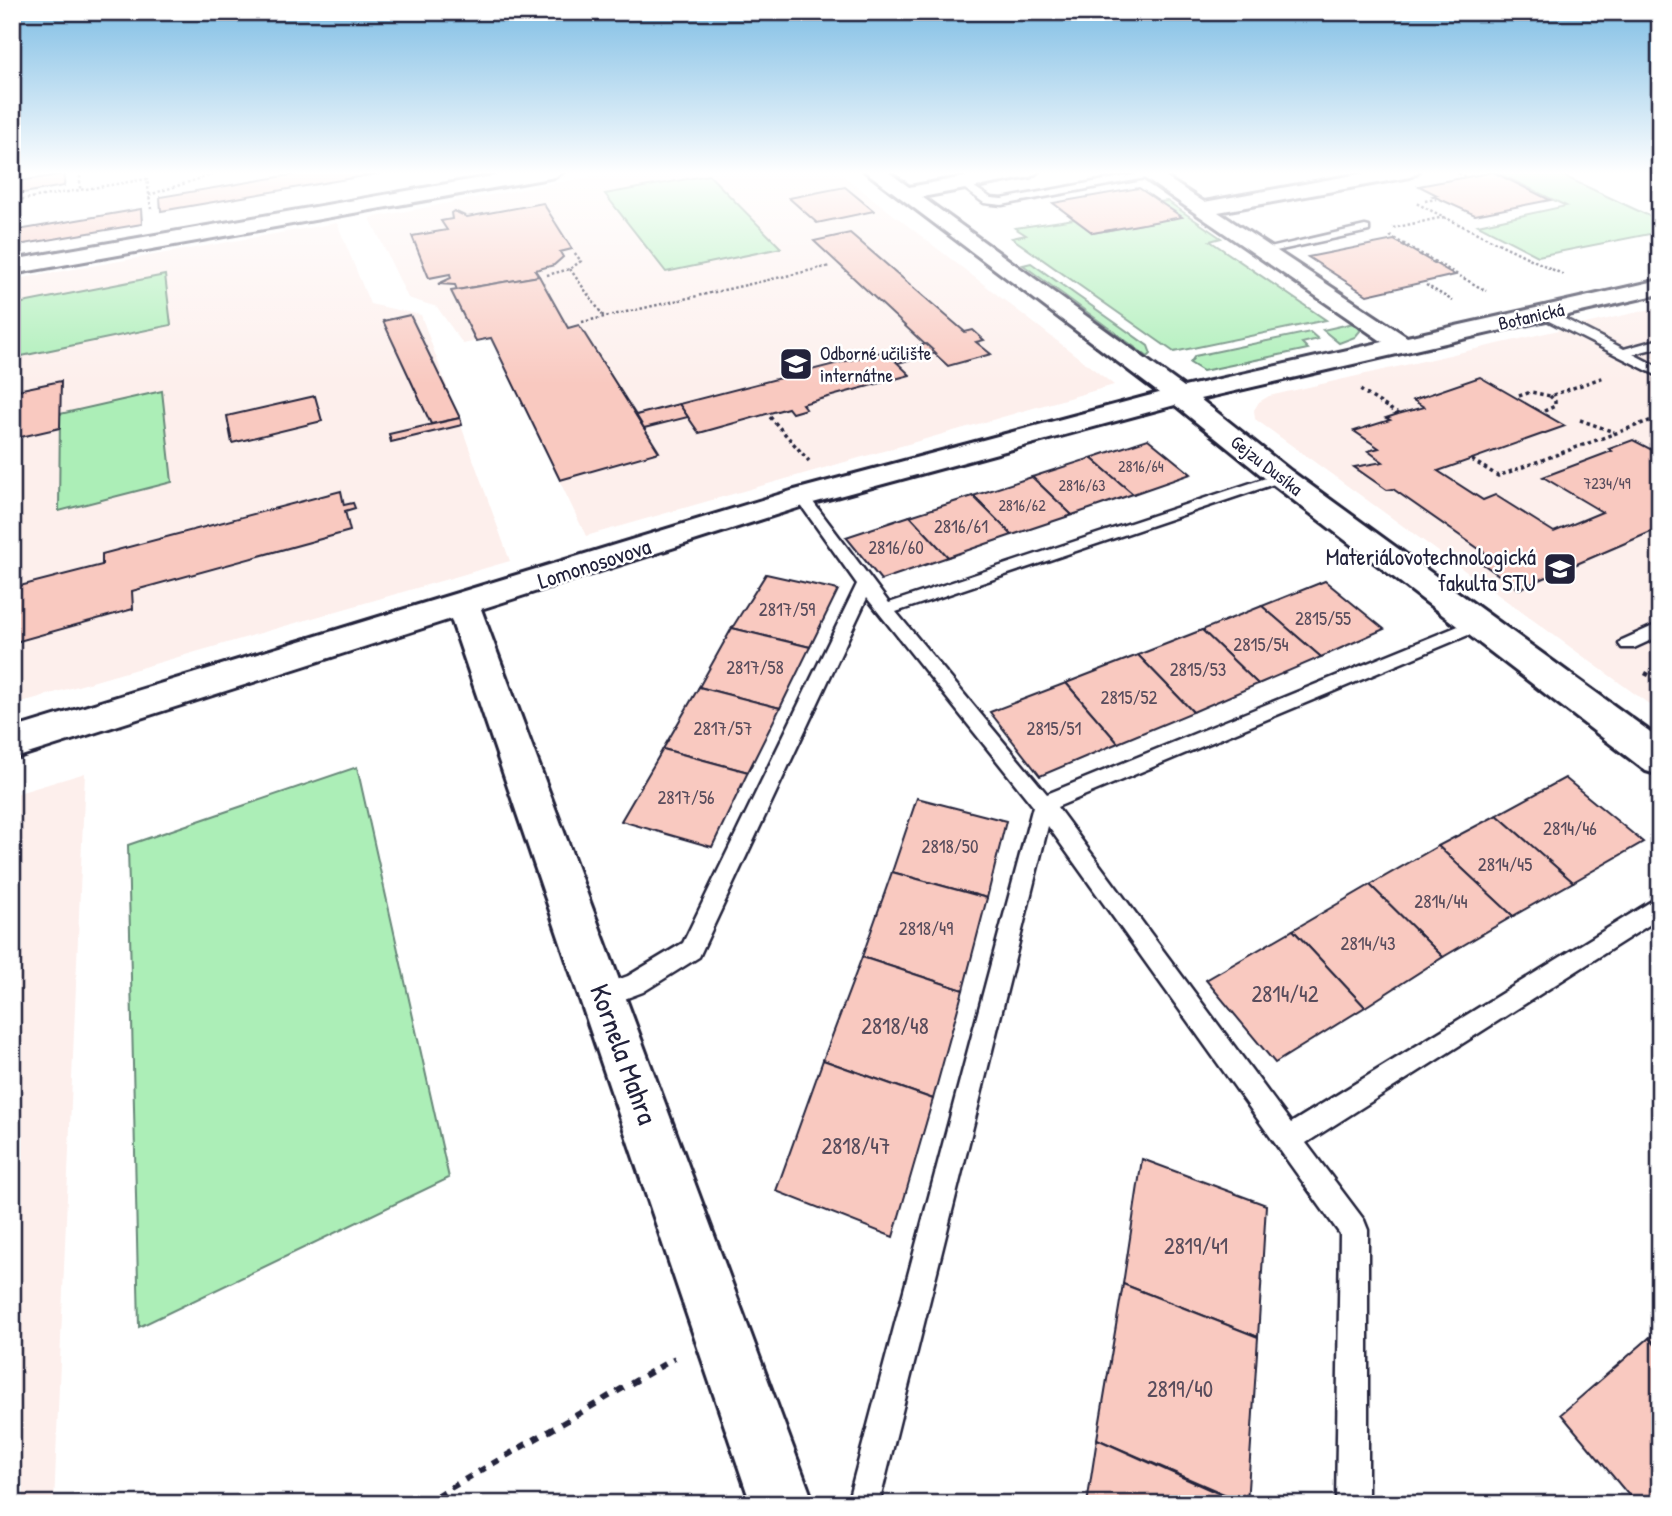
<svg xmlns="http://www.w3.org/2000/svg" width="1672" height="1516" viewBox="0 0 1672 1516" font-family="'Patrick Hand',sans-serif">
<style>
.built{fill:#fdefec}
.green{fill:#aceeb7;stroke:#678879;stroke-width:2}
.building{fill:#f9c9c0;stroke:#22223b;stroke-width:2}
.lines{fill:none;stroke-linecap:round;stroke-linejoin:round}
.service-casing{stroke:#22223b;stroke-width:5}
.minor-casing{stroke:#22223b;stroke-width:6}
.path-far3{stroke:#22223b;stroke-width:2.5;stroke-dasharray:2.5 2.5;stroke-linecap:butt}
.path-far2{stroke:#22223b;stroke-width:3.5;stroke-dasharray:3.5 3.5;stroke-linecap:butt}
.path-far1{stroke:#22223b;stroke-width:4.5;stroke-dasharray:4.5 4.5;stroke-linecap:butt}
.path{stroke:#22223b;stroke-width:6;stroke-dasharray:8 8;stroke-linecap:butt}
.service{fill:#fff;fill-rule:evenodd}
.minor{fill:#fff;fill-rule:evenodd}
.labels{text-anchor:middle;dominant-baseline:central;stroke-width:5;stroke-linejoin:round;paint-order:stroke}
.far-number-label{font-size:16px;fill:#584c5c}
.far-street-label{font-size:19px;fill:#22223b;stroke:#fff}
.far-poi-label{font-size:19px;fill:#22223b;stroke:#fff;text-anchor:start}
.number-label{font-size:19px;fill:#584c5c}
.poi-label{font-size:23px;fill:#22223b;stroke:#fff;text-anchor:end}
.street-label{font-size:23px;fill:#22223b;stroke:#fff}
.near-number-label{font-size:23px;fill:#584c5c}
.near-street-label{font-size:28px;fill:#22223b;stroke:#fff}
</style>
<rect width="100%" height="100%" fill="#fff"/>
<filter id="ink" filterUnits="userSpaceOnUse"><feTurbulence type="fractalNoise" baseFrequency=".0143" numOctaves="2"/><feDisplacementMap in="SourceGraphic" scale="14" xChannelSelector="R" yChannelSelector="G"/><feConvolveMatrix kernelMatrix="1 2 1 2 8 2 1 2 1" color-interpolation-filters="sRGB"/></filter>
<g filter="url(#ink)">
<!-- built -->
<g class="built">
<path d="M619 171H837L1114 385 586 536 491 338 463 344 437 307 408 298 370 218Z"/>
<path d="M337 223 370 304 421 315 510 561 12 705V280Z"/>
<path d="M1660 307V712L1255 419 1254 410 1259 402 1269 396Z"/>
<path d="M85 773 54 1504H12V795Z"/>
</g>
<!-- green -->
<g class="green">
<path d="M1553 171 1660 221V232L1538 256 1478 225 1566 206 1496 172Z"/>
<path d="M709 175 781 248 666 272 605 194Z"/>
<path d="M1167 201 1221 238 1210 241 1326 320 1174 352 1012 238 1026 235 1015 228 1074 219 1093 233 1181 217 1159 202Z"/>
<path d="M1031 263 1148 346 1151 354 1148 357 1023 265Z"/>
<path d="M165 275 171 325 12 358V305Z"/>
<path d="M1358 322 1360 331 1355 337 1339 343 1323 330Z"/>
<path d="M1310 332 1318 339 1302 343 1308 349 1203 371 1190 363 1195 356Z"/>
<path d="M162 391 172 482 59 511 60 414Z"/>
<path d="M357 767 449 1178 139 1327 128 845Z"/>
</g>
<!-- building -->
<g class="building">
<path d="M314 171H393L161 211 160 197Z"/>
<path d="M1493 172 1550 200 1475 215 1433 196 1437 195 1419 186Z"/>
<path d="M65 174 64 186 12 195V182Z"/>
<path d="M845 187 874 211 817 223 789 198Z"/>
<path d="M1139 188 1182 217 1093 233 1053 203Z"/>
<path d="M543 203 572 249 560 252 563 257 554 265 535 270 539 276 457 290 455 285 438 284 451 278 450 274 429 278 412 236 447 230 441 221 452 219 451 213 454 211 467 217Z"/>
<path d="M141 209 142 224 12 246V231Z"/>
<path d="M850 233 965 332 973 330 984 340 976 342 991 354 948 366 814 241Z"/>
<path d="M1394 240 1455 275 1367 295 1308 257Z"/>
<path d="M539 276 568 328 579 325 659 452 560 480 491 338 476 341 451 291Z"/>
<path d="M410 315 460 418 431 424 383 321Z"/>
<path d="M926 344 936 353 898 363 889 354Z"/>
<path d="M885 351 910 375 802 404 806 409 792 413 788 408 699 433 679 404Z"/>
<path d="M1480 377 1565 426 1438 471 1483 500 1495 495 1554 532 1602 512 1543 477 1612 451 1609 449 1633 440 1660 454V528L1519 589 1480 562 1489 556 1393 489 1387 490 1354 467 1383 462 1368 451 1379 448 1354 431 1390 420 1386 418 1398 414 1424 407 1413 400Z"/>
<path d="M61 381 60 428 12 439V391Z"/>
<path d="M315 396 322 421 232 443 227 416Z"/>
<path d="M679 404 688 417 644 428 636 415Z"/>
<path d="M460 418 462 425 391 442 389 434Z"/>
<path d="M1148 439 1191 474 1133 494 1091 458Z"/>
<path d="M1091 458 1133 494 1072 515 1032 477Z"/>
<path d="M1032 477 1072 515 1012 535 973 496Z"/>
<path d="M341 491 344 505 353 503 355 508 345 511 350 531 132 591 133 609 12 643V588L102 565V554Z"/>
<path d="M973 496 1012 535 948 557 910 516Z"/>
<path d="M910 516 948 557 881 580 846 537Z"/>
<path d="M766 574 838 590 810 647 732 628Z"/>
<path d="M1325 581 1384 629 1321 657 1262 606Z"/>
<path d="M1262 606 1321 657 1258 684 1202 630Z"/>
<path d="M732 628 810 647 780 708 699 687Z"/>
<path d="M1202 630 1258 684 1193 712 1138 655Z"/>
<path d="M1138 655 1193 712 1118 743 1066 683Z"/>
<path d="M1066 683 1118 743 1040 776 990 712Z"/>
<path d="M699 687 780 708 748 772 663 749Z"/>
<path d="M663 749 748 772 712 847 621 821Z"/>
<path d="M1565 778 1643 842 1573 882 1497 815Z"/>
<path d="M917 798 1006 821 987 898 892 872Z"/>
<path d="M1497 815 1573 882 1513 916 1438 846Z"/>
<path d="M1438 846 1513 916 1443 957 1370 885Z"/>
<path d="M892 872 987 898 963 990 862 957Z"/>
<path d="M1370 885 1443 957 1365 1007 1293 930Z"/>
<path d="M1293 930 1365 1007 1275 1063 1206 980Z"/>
<path d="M862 957 963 990 933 1099 823 1060Z"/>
<path d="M823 1060 933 1099 893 1237 776 1191Z"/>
<path d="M1142 1159 1266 1205 1258 1337 1123 1284Z"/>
<path d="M1123 1284 1258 1337 1247 1504 1097 1439Z"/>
<path d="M1660 1328V1350L1649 1338Z"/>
<path d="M1649 1338 1660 1350V1504H1636L1561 1414Z"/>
<path d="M1097 1439 1242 1504H1087Z"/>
</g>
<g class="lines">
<defs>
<g id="service">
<path d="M1148 172 1153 175 1151 177 1002 205 984 203 957 183 965 181 991 198 1002 199Z"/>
<path d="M1365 226 1369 227V231L1262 254 1257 251Z"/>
<path d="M1539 310H1547L1624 349 1660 339V347L1633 354 1660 368V377L1539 316Z"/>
<path d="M1281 473 1288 477 1286 480 896 612 1047 794 1473 620H1485L1488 624 1485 628 1057 807 1291 1123 1660 896V918L1306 1143 1364 1220 1368 1230V1504H1336L1340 1234 1048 826 879 1504H847L1033 806 867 598 699 957 643 992 603 1007 595 1004 591 996 595 988 628 976 683 943 857 584 795 497 797 494H807L889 603Z"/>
<path d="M1660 623V636L1634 648H1622L1619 644 1622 640Z"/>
</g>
<g id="minor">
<path d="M521 171H564L555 177 12 274V260Z"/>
<path d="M865 171H887L909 187 997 171H1039L1030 177 922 197 1184 387 1383 342 1134 171H1156L1204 202 1376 171H1419L1410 177 1218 212 1407 337 1660 280V294L1200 399 1291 471 1660 739V775L1646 771 1271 483 1175 405 813 503 481 609 814 1504H751L451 619 12 759V729L791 491 1159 393Z"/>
</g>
</defs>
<!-- service casing -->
<use href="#service" class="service-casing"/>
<!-- minor casing -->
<use href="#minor" class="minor-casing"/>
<!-- path-far3 -->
<g class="path-far3">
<path d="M80 171V190"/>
<path d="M1454 171 1466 177"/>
<path d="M149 195 223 171"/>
<path d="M12 201 147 179 151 209"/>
<path d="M1425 201 1436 199"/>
<path d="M1444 217 1564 275"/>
<path d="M1393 228 1444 217 1416 203"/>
<path d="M1390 236 1486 291"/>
<path d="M570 269 604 317"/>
<path d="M547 275 570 269 581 261 574 252"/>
<path d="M1426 285 1453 301"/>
<path d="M582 322 830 266"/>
</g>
<!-- path-far2 -->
<g class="path-far2">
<path d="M1360 390 1398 414"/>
<path d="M1519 396 1531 392 1550 396 1604 377"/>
<path d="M1544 411 1555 406V401L1550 396"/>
<path d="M770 417 809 461"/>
<path d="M1580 420 1614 432"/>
<path d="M1472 460 1498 476 1660 417"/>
</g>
<!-- path-far1 -->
<path class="path-far1" d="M1645 673 1660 681"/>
<!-- path -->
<path class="path" d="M423 1504 675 1358"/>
<!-- service -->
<use href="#service" class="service"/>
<!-- minor -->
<use href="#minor" class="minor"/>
</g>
</g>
<!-- sky -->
<linearGradient id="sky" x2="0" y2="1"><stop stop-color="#7ebde4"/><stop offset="0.45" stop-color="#fff"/><stop offset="1" stop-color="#fff" stop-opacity="0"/></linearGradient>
<rect width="1672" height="384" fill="url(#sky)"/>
<!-- icons -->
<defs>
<symbol id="school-square" viewBox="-11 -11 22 22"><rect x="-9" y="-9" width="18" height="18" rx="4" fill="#22223b" stroke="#fff"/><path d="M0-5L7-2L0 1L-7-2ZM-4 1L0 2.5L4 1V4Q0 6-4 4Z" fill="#fff"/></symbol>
<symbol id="university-square" viewBox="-11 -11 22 22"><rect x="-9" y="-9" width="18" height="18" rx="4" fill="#22223b" stroke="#fff"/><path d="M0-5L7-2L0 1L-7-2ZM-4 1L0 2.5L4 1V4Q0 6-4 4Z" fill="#fff"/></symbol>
</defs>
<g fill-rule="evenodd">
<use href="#school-square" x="777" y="345" width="38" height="38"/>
<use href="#university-square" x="1541" y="550" width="38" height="38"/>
</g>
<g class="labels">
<!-- far-number labels -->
<g class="far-number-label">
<text x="1141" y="466">2816/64</text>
<text x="1607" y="483">7234/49</text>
<text x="1082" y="485">2816/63</text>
<text x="1022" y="505">2816/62</text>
</g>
<!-- far-street labels -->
<g class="far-street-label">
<text transform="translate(1531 316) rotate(-13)">Botanická</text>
<text transform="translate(1267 465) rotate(38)">Gejzu Dusíka</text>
</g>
<!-- far-poi labels -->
<g class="far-poi-label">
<text x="820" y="353">Odborné učilište<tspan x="820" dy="22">internátne</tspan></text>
</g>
<!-- number labels -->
<g class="number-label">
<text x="961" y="526">2816/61</text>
<text x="896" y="547">2816/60</text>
<text x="787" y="609">2817/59</text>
<text x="1323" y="618">2815/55</text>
<text x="1261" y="644">2815/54</text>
<text x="755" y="667">2817/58</text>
<text x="1198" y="669">2815/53</text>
<text x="1129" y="697">2815/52</text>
<text x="723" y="728">2817/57</text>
<text x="1054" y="728">2815/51</text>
<text x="686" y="797">2817/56</text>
<text x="1570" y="828">2814/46</text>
<text x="950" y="846">2818/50</text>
<text x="1505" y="864">2814/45</text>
<text x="1441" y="901">2814/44</text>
<text x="926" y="928">2818/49</text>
<text x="1368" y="943">2814/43</text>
</g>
<!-- poi labels -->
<g class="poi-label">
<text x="1536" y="556">Materiálovotechnologická<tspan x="1536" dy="26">fakulta STU</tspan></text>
</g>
<!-- street labels -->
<g class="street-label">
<text transform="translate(594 563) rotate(-18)">Lomonosovova</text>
</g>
<!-- near-number labels -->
<g class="near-number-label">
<text x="1285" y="993">2814/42</text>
<text x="895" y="1025">2818/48</text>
<text x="856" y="1145">2818/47</text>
<text x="1196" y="1245">2819/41</text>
<text x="1180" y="1388">2819/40</text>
</g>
<!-- near-street labels -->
<g class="near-street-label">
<text transform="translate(624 1054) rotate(70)">Kornela Mahra</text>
</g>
</g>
<!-- margin -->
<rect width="1672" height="1516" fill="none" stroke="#fff" stroke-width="42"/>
<rect x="21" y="21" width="1630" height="1474" fill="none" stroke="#22223b" stroke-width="2.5" filter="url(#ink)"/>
</svg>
